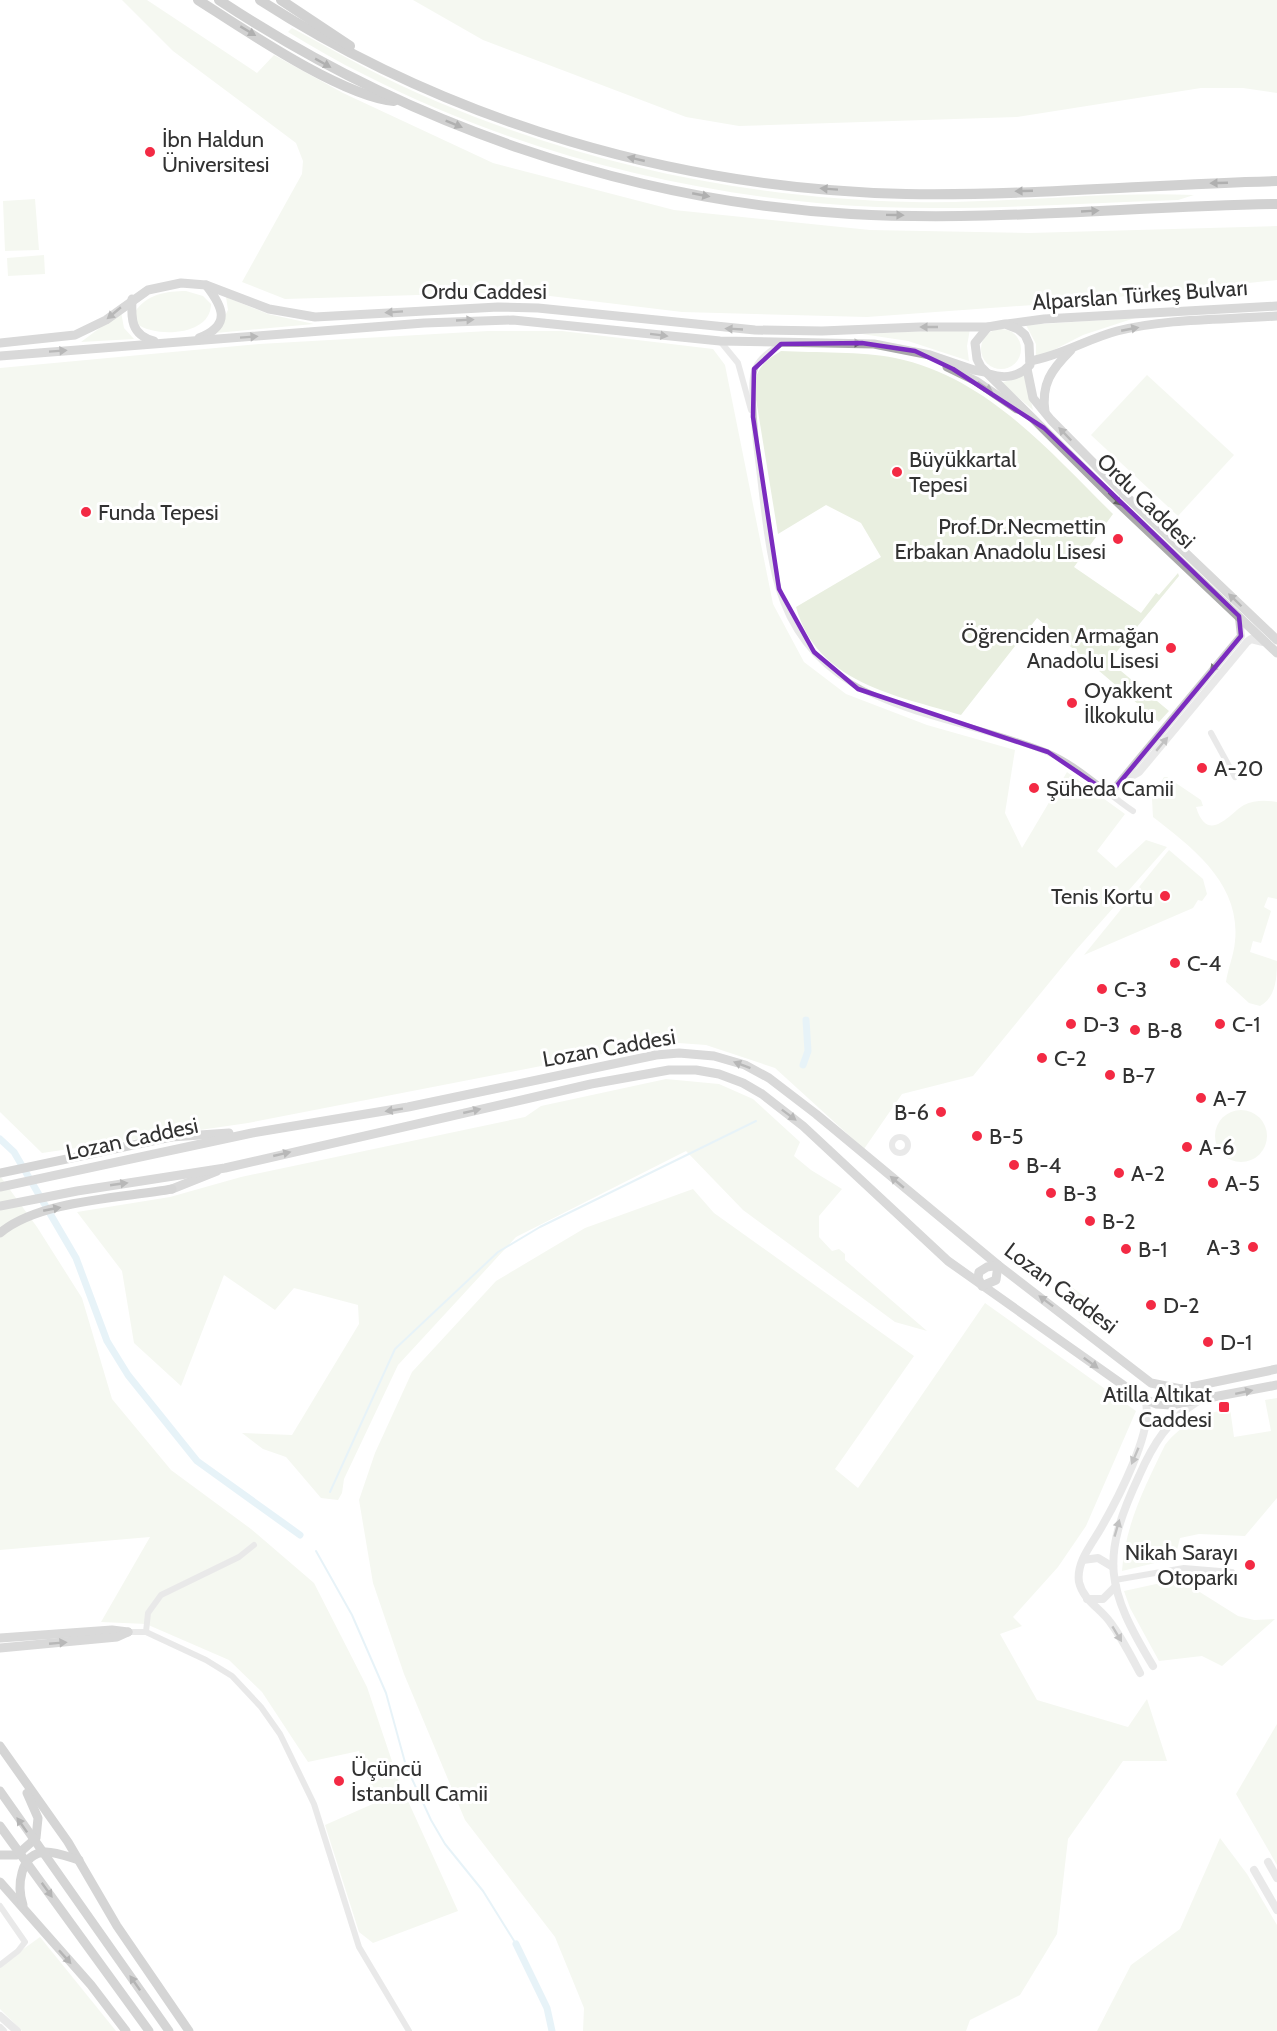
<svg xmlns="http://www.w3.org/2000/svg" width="1277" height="2031" viewBox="0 0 1277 2031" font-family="Cabin,sans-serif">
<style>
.green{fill:#e9efe0}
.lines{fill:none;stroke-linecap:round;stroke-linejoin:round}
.stream{stroke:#cbe4f0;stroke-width:2}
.canal{stroke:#cbe4f0;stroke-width:7}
.minor{stroke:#cfcfcf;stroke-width:6}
.tertiary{stroke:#cfcfcf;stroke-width:8}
.primary{stroke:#aaa;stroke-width:9}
.trunk{stroke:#a2a2a2;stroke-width:9}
.motorway{stroke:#999;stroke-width:10}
.trunk-bridge{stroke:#a2a2a2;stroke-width:9}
.oneway{fill:#515151}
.oneway2{fill:#626262}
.oneway3{fill:#797979}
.oneway4{fill:#595959}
.marked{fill:none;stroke:#7b2cbf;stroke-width:4.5;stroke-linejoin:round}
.poi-dot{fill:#f32a44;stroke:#fff;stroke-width:2}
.labels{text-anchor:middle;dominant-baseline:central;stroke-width:6;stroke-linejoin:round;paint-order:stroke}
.poi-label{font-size:22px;fill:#323232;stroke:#fff;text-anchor:start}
.street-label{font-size:22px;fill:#323232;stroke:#fff}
</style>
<rect width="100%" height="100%" fill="#fff"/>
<!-- green -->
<g class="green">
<path d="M122 0H147L257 73 274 55 343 93 493 163 674 210 870 230 1029 233 1277 226V280L1061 303 867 317 682 312 517 292 285 299 242 282 302 174 303 161 296 143 173 51Z"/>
<path d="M413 0H1277V93L1243 88H1201L1017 117 739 126 686 117 483 40Z"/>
<path d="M292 28C340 54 387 81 438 102 588 165 750 199 913 202 1006 204 1101 191 1194 195L1178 200C1078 203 977 211 877 207 701 199 522 155 365 75 338 62 313 47 288 32Z"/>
<path d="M35 199 39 250 5 251 3 201Z"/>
<path d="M44 255 45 274 8 276 7 258Z"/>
<path d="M186 291 203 296 211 304C211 336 156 338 137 324L135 312C146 294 167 291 186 291Z"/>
<path d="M226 297 268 314 314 324 216 333 228 310Z"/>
<path d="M121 312 124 328 134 339 81 342Z"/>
<path d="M1135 318 1083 335 1036 359V344L1026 325Z"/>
<path d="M970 329 967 346 969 361 908 341 862 334Z"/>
<circle cx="1001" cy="349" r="20"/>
<path d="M488 331H562L713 349 725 365 773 604 804 662 846 694 927 725 1015 750 1005 813 1022 848 1067 772 1125 814 1097 851 1116 868 1146 840 1167 847 1076 950 973 1076 902 1094 864 1149 775 1068 706 1045 664 1042 248 1123 42 1153 0 1112V368L259 344Z"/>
<path d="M781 351C816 353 862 351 895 358 987 377 1049 451 1113 514L1074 567 1141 613 1156 593 1159 595 1178 573 1179 576 1109 661 1169 711 1159 722 1037 618 961 715C895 695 817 683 796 607L881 557 861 523 826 505 778 534 754 387C757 368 764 361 781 351Z"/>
<path d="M1025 375 1033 410 1001 383Z"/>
<path d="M1147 375 1234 455 1178 516 1091 435Z"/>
<path d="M1167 777 1201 800 1203 806 1196 807C1208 846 1231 812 1244 805 1254 800 1266 800 1277 802V899L1268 897 1264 907 1271 911 1261 943 1253 941 1250 952 1277 961C1277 977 1276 998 1260 1006L1249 1003 1226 982C1228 968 1234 955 1235 941 1241 884 1193 848 1153 817L1152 799 1164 777Z"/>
<path d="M1169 850 1203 879 1207 894 1202 901 1198 900 1193 908 1084 955Z"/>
<path d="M666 1079 719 1084 753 1099 800 1142 794 1156 811 1170 842 1189 819 1216V1237L832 1251 839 1249 845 1254V1260L927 1331 895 1322 743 1210 686 1151 516 1237 398 1365 344 1479 342 1493 338 1500 321 1498 286 1457 263 1449 242 1433 292 1435 359 1324 358 1305 294 1288 275 1310 224 1275 181 1386 134 1343 122 1271 77 1212 170 1197 241 1177 525 1117 541 1106Z"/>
<circle cx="1241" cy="1136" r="26"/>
<path d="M0 1176 37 1227 82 1298 112 1399 171 1470 251 1529 314 1583 367 1687 398 1779 458 1911 373 1943 359 1932 325 1825 375 1803 359 1751 308 1762 262 1692 229 1660 146 1624 101 1622 150 1537 0 1550Z"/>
<path d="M693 1189 714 1213 914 1356 835 1469 858 1488 985 1303 1136 1411 1086 1526 1058 1567 1013 1617 1022 1626 1000 1634 1037 1700 1128 1727 1147 1699 1167 1761H1123L1068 1839 1057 1934 1020 1995 970 2020 966 2031H583L584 2008 555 1937 465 1820 404 1674 373 1583 359 1500 375 1453 412 1372 496 1281 585 1228Z"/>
<path d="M1073 1288 1103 1311 1092 1325 1062 1301Z"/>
<path d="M1277 1398V1498L1245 1536 1199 1534 1180 1538 1175 1558 1122 1571C1125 1525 1145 1486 1165 1445 1182 1423 1204 1414 1230 1408L1234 1437 1271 1431 1265 1400Z"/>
<path d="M1179 1579 1238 1616 1254 1620 1275 1619 1222 1666 1202 1656 1159 1661 1130 1608 1124 1591Z"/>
<path d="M1277 1724V1865L1236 1794Z"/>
<path d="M1220 1838 1247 1874 1277 1925V2031H1097L1131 1965 1180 1929Z"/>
<path d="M40 1937 116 2031H22L0 2009V1966Z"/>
</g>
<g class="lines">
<!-- stream -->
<g class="stream">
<path d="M330 1492 395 1349 498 1252 540 1227 756 1121"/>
<path d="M316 1551 352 1615 386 1693 406 1766 431 1820 445 1844 483 1891 516 1944"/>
</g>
<!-- canal -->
<g class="canal">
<path d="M803 1065 808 1051 806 1020"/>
<path d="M0 1139 14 1152 76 1258 107 1341 128 1375 197 1461 300 1535"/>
<path d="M516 1944 547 2008 552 2031"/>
</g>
<!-- minor -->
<g class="minor">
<path d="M720 341 738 363 751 410"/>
<path d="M781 344C752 361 751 371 753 403 754 420 755 436 757 452 763 497 766 544 778 587 815 714 945 710 1047 752 1078 765 1105 792 1133 811"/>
<path d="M1211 733 1235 777"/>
<circle cx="900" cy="1145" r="8"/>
<path d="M1115 1580 1184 1568 1232 1572"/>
<path d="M128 1632H146L206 1660 232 1676 261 1707 280 1734 314 1804 359 1947 409 2031"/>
<path d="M146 1632 148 1613 161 1595 239 1557 254 1545"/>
<path d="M0 1906 25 1942 18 1951 0 1965"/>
</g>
<!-- tertiary -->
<g class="tertiary">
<path d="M1121 782 1139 772 1247 642 1251 639 1263 642"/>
<path d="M1110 794 1241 636 1239 618"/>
<path d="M1083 1560 1098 1558 1113 1567"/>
<path d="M1087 1599H1103L1116 1586"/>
<path d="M1153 1666C1106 1588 1100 1559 1139 1476 1153 1444 1168 1420 1198 1401"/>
<path d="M1140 1673C1131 1656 1122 1638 1110 1622 1100 1608 1083 1600 1079 1582 1076 1562 1092 1544 1101 1528 1116 1502 1156 1427 1145 1400"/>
<path d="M1268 1862 1277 1878"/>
<path d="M1254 1870 1277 1910"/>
<path d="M0 2016 17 2031"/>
<path d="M0 2028 3 2031"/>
</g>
<!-- primary -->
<g class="primary">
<path d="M132 299C131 319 131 335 154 341"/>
<path d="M1007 324 1044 319 1277 306"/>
<path d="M988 327 975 343 977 359 981 367 1111 496 1277 653"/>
<path d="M199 338C232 325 223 307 206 285"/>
<path d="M0 343 75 335 106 320 148 290 181 283 206 285 269 309 315 317 498 307 538 308 755 330 822 331 920 327H988L1005 324 1018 329 1025 335 1029 344 1030 365C1019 377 1004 379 989 374"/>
<path d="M0 356 424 323 513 320 720 341 874 344 930 355 974 370 985 372"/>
<path d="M1030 361C1060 356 1087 339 1117 331 1168 318 1224 320 1277 316"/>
<path d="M947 367 976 381 1017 409"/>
<path d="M1027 369 1033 398 1051 420 1128 498 1277 640"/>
<path d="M1045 412C1041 384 1051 370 1071 350"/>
<path d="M171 1137 229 1133"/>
<path d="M0 1187 252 1133 408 1107 656 1055 679 1053 714 1056 745 1065 769 1078 816 1114 998 1265 1151 1383 1181 1389 1277 1369"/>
<path d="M172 1189 217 1171"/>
<path d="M0 1206 77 1191 225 1168 591 1084 669 1070H696L719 1074 743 1083 762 1094 803 1126 948 1261 1140 1397 1156 1404 1171 1405 1277 1385"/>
<path d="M998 1265 996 1280 982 1286 978 1278 979 1272 987 1267Z"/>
<path d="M0 1638 112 1630 128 1632"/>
<path d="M0 1648 117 1637 128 1632"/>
</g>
<!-- trunk -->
<g class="trunk">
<path d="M0 1173 171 1137"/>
<path d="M0 1233C39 1200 122 1198 172 1189"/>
<path d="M0 1746 68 1842 117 1926 189 2031"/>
<path d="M0 1855H17L36 1838 38 1818 27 1793"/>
<path d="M0 1882 91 1985 126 2031"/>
<path d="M23 1905C17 1887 19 1853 46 1852 56 1852 69 1857 79 1860"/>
</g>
<!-- motorway -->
<g class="motorway">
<path d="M198 0C245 30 341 96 394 101"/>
<path d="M219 0C406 124 626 201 851 214 993 222 1135 206 1277 204"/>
<path d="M260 0C451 123 679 189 906 194 1030 196 1154 184 1277 181"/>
<path d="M281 0 350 46"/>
</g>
<!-- trunk-bridge -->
<g class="trunk-bridge">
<path d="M0 1791 169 2031"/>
<path d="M0 1826 149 2031"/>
</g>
</g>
<!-- one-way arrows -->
<defs><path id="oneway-solid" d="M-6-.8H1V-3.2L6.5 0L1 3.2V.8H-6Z" transform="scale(1.5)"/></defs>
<g class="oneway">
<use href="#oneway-solid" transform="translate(248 31) rotate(31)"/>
<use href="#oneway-solid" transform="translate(323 63) rotate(29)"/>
<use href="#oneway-solid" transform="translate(454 124) rotate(22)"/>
<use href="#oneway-solid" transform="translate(636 159) rotate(-167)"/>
<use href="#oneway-solid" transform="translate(1219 183) rotate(178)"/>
<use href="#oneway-solid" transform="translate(829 189) rotate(-176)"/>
<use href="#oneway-solid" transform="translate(1024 191) rotate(178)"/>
<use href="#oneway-solid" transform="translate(701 195) rotate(11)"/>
<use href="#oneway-solid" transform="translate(1090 211) rotate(-3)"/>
<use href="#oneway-solid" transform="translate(895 215) rotate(1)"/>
</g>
<g class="oneway2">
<use href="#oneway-solid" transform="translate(394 312) rotate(176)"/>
<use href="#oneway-solid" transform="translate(114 313) rotate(140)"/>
<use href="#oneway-solid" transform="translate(465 320) rotate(-3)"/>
<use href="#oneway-solid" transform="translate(929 327) rotate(-180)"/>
<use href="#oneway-solid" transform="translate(734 329) rotate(-177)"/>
<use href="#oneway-solid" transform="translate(1130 329) rotate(-11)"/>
<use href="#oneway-solid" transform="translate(659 335) rotate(7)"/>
<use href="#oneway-solid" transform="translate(249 337) rotate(-4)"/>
<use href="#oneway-solid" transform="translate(853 343)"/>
<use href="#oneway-solid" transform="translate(58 351) rotate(-4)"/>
<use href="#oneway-solid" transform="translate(985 387) rotate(33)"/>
<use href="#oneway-solid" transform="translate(1065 434) rotate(-134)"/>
<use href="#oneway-solid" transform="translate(1115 499) rotate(44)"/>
<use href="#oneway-solid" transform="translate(1235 600) rotate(-136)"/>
<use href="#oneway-solid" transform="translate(742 1065) rotate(-159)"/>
<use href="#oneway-solid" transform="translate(394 1110) rotate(171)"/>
<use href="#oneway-solid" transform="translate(472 1111) rotate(-13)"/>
<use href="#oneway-solid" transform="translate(789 1115) rotate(37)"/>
<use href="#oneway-solid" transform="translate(282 1154) rotate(-13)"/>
<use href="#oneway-solid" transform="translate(897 1182) rotate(-140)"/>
<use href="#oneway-solid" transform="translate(119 1184) rotate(-8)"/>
<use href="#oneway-solid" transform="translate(1046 1301) rotate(-143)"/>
<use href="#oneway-solid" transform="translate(1091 1363) rotate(36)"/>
<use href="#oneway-solid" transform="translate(1244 1392) rotate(-12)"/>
<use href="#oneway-solid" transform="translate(58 1643) rotate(-5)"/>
</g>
<g class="oneway3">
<use href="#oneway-solid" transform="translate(1216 665) rotate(130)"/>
<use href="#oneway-solid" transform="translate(1162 744) rotate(-50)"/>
<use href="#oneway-solid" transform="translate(1135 1456) rotate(113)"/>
<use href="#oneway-solid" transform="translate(1117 1528) rotate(-74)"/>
<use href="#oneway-solid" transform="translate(1117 1634) rotate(59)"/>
</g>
<g class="oneway4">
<use href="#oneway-solid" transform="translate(52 1209) rotate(-11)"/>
<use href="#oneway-solid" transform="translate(22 1825) rotate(-125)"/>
<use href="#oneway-solid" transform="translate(47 1890) rotate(54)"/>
<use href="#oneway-solid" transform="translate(65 1957) rotate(48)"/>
<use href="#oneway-solid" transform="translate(135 1983) rotate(-125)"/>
</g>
<!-- marked area -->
<path d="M0 0H1277V2031H0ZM862 343 915 351 953 369 1044 428 1239 616 1241 636 1110 794 1048 752 858 689 814 652 779 589 753 417 754 369 781 344Z" fill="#fff" fill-opacity=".55" fill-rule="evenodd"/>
<path class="marked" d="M862 343 915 351 953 369 1044 428 1239 616 1241 636 1110 794 1048 752 858 689 814 652 779 589 753 417 754 369 781 344Z"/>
<!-- markers -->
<g class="poi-dot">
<circle cx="150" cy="152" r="6"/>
<circle cx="897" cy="472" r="6"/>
<circle cx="86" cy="512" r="6"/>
<circle cx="1118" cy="539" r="6"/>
<circle cx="1171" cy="648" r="6"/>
<circle cx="1072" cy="703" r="6"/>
<circle cx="1202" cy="768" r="6"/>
<circle cx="1034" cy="788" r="6"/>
<circle cx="1165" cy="896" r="6"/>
<circle cx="1175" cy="963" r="6"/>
<circle cx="1102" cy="989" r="6"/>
<circle cx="1071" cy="1024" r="6"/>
<circle cx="1220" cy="1024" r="6"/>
<circle cx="1135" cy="1030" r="6"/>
<circle cx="1042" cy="1058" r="6"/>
<circle cx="1110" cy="1075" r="6"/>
<circle cx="1201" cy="1098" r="6"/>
<circle cx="941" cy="1112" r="6"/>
<circle cx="977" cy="1136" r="6"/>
<circle cx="1187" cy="1147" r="6"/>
<circle cx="1014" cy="1165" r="6"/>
<circle cx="1119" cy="1173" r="6"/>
<circle cx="1213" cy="1183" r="6"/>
<circle cx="1051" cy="1193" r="6"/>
<circle cx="1090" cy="1221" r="6"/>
<circle cx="1253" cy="1247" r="6"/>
<circle cx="1126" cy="1249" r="6"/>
<circle cx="1151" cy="1305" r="6"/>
<circle cx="1208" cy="1342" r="6"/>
<rect x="1218" y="1401" width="12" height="12" rx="3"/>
<circle cx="1250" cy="1565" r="6"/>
<circle cx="339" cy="1781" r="6"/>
</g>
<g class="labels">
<!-- poi labels -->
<g class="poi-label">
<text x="162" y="139">İbn Haldun<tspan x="162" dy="25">Üniversitesi</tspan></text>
<text x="909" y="459">Büyükkartal<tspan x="909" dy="25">Tepesi</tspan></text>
<text x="98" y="512">Funda Tepesi</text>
<text x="1106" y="526" text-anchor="end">Prof.Dr.Necmettin<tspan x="1106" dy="25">Erbakan Anadolu Lisesi</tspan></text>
<text x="1159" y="635" text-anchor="end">Öğrenciden Armağan<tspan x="1159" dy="25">Anadolu Lisesi</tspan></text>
<text x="1084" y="690">Oyakkent<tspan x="1084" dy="25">İlkokulu</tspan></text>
<text x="1214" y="768">A-20</text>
<text x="1046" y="788">Şüheda Camii</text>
<text x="1153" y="896" text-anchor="end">Tenis Kortu</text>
<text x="1187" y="963">C-4</text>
<text x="1114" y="989">C-3</text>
<text x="1083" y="1024">D-3</text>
<text x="1232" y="1024">C-1</text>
<text x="1147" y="1030">B-8</text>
<text x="1054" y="1058">C-2</text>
<text x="1122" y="1075">B-7</text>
<text x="1213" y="1098">A-7</text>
<text x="929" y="1112" text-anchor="end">B-6</text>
<text x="989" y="1136">B-5</text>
<text x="1199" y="1147">A-6</text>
<text x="1026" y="1165">B-4</text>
<text x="1131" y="1173">A-2</text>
<text x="1225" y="1183">A-5</text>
<text x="1063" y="1193">B-3</text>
<text x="1102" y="1221">B-2</text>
<text x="1241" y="1247" text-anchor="end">A-3</text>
<text x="1138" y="1249">B-1</text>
<text x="1163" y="1305">D-2</text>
<text x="1220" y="1342">D-1</text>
<text x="1212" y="1394" text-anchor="end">Atilla Altıkat<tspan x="1212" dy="25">Caddesi</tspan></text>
<text x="1238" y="1552" text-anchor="end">Nikah Sarayı<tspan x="1238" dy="25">Otoparkı</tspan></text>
<text x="351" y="1768">Üçüncü<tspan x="351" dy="25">İstanbull Camii</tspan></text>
</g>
<!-- street labels -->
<g class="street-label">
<text x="484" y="291">Ordu Caddesi</text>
<text transform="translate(1140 295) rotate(-4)">Alparslan Türkeş Bulvarı</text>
<text transform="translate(1146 501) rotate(44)">Ordu Caddesi</text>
<text transform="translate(609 1048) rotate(-10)">Lozan Caddesi</text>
<text transform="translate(132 1139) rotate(-12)">Lozan Caddesi</text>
<text transform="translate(1061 1288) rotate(37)">Lozan Caddesi</text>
</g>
</g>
</svg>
